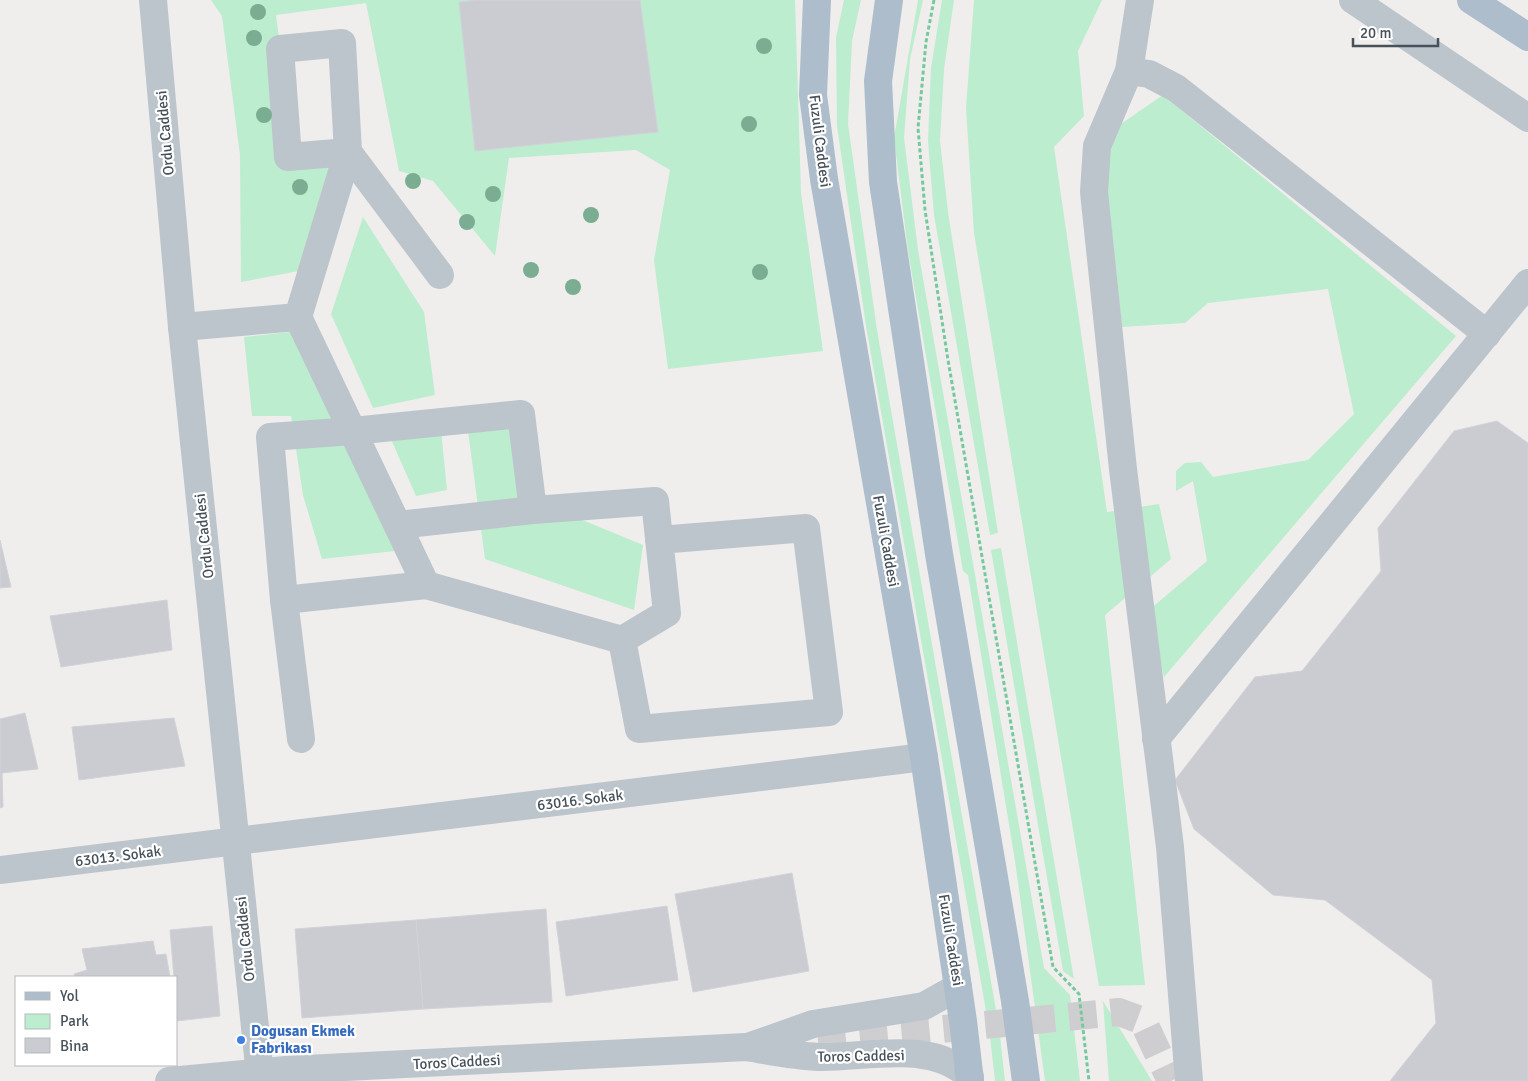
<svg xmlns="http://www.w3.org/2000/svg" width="1528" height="1081" viewBox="0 0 1528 1081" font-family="Signika,sans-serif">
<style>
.green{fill:#bcedce}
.building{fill:#caccd2;stroke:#d1d3d9}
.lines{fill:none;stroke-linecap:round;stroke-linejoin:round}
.minor-tunnel{stroke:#ceced0;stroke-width:28;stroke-dasharray:28 14;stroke-linecap:butt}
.path{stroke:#75c99e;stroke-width:3;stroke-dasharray:4 2.5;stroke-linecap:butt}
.minor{stroke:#bcc5cc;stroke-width:28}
.major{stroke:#adbdcb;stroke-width:28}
.tree{fill:#7aad92}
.shop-dot{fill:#3f7fe0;stroke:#fff;stroke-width:2}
.labels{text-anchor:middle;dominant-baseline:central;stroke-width:4.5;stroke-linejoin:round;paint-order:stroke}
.street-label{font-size:15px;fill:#46515a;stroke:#fff}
.shop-label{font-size:15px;font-weight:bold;fill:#366cbe;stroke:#fff;text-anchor:start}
</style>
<rect width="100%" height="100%" fill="#f0eded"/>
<!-- green -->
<g class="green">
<path d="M211 0H795L801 193 823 351 668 369 654 260 670 170 636 150 509 158 495 256 433 181 399 171 366 3 276 15 296 169 337 163 304 270 241 282 240 155 222 16Z"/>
<path d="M844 0H861L852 41 848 124 877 330 999 1027 1005 1081H995L989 1028 866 326 837 126 836 38Z"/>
<path d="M918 0H923L910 59 904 138 918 250 1044 968 1070 995 1080 1081H1045L1015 861 968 575 963 571 908 251 894 138Z"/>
<path d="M942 0H954L944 69 940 141 948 212 998 533 990 535 934 215 928 141 931 68Z"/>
<path d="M974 0H1102L1078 51 1084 116 1054 147 1107 512 1159 504 1171 559 1105 615 1145 985 1099 986 974 233 966 108Z"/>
<path d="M1163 95 1456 336 1164 677 1149 610 1207 561 1193 481 1176 491V471L1185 463 1201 462 1213 477 1308 460 1354 414 1328 289 1208 303 1185 323 1122 327 1102 137Z"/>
<path d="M363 217 424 312 435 395 373 408 331 314Z"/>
<path d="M299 331 395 551 322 559 303 495 291 416H252L244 337Z"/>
<path d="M514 429 524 496 643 545 634 610 485 559 468 431Z"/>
<path d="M441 430 447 490 416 496 390 437Z"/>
<path d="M1001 548 1074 979 1063 971 991 550Z"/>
<path d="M1103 1001 1152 1081H1109Z"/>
</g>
<!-- building -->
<g class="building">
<path d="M476 0H640L658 132 475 151 459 2Z"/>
<path d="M1497 421 1528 443V1081H1390L1436 1023 1432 980 1325 900 1273 895 1194 829 1175 780 1255 677 1302 671 1381 571 1378 528 1454 431Z"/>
<path d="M0 540 11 587 0 588Z"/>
<path d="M167 600 172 650 61 667 50 616Z"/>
<path d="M25 713 38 769 2 773 3 807 0 808V719Z"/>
<path d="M174 718 185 766 79 780 72 727Z"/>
<path d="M792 873 809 971 693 992 675 894Z"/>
<path d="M667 906 678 980 566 996 556 922Z"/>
<path d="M546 909 552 1002 423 1009 416 920Z"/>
<path d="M416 920 423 1009 302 1018 295 929Z"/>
<path d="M212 926 220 1016 177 1021 176 977H174L170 930Z"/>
<path d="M153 941 156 955 166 954 170 977H75L74 974 87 970 82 949Z"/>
</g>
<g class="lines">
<!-- minor-tunnel -->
<path class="minor-tunnel" d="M818 1041 1119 1012 1143 1021 1171 1081"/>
<!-- path -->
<path class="path" d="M934 0 926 42 918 128 925 210 948 360 1053 967 1079 994 1089 1081"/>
<!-- minor -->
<g class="minor">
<path d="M153 0 182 327 258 1056 259 1072 265 1081"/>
<path d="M1140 0 1129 71 1097 146 1094 192 1123 469 1170 847 1189 1081"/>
<path d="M1353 0 1528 118"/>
<path d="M1129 71 1149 74 1176 88 1487 334"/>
<path d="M182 327 298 317"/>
<path d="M398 525 533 510 655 501 667 613 622 640 639 729 829 712 806 528 659 540"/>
<path d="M426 585 622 640"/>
<path d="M284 600 426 585 298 317 348 152 288 157 280 49 342 43 348 152 440 275"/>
<path d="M301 739 284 600 270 437 353 431 521 414 533 510"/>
<path d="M1156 739 1528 283"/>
<path d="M0 870 924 757"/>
<path d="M748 1047 813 1024 924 1006 958 987"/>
<path d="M169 1081 286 1070 746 1047C770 1051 794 1056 819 1057 867 1058 932 1039 970 1077"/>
</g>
<!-- major -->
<g class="major">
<path d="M817 0 813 95 824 179 924 757 963 1021 970 1081"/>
<path d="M889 0 878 81 883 182 939 554 1015 1001 1026 1081"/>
<path d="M1471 0 1528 37"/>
</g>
</g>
<!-- trees -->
<g class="tree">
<circle cx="258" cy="12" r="8"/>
<circle cx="254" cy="38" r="8"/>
<circle cx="764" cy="46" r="8"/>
<circle cx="264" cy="115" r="8"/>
<circle cx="749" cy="124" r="8"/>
<circle cx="413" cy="181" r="8"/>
<circle cx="300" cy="187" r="8"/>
<circle cx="493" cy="194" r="8"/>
<circle cx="591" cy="215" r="8"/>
<circle cx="467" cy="222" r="8"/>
<circle cx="531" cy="270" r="8"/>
<circle cx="760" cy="272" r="8"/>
<circle cx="573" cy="287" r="8"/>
</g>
<!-- markers -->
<circle class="shop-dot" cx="241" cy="1040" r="5"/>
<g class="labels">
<!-- street labels -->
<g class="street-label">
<text transform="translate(165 133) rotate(-95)">Ordu Caddesi</text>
<text transform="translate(820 141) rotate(83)">Fuzuli Caddesi</text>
<text transform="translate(204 536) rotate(-96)">Ordu Caddesi</text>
<text transform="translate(886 541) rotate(80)">Fuzuli Caddesi</text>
<text transform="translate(580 800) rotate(-7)">63016. Sokak</text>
<text transform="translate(118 856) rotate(-7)">63013. Sokak</text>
<text transform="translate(245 939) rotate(-96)">Ordu Caddesi</text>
<text transform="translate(951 940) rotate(81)">Fuzuli Caddesi</text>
<text transform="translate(861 1056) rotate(-1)">Toros Caddesi</text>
<text transform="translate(457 1062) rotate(-3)">Toros Caddesi</text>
</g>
<!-- shop labels -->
<g class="shop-label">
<text x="251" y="1031">Dogusan Ekmek<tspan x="251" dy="17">Fabrikası</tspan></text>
</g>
</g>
<!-- legend -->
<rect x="15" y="976" width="162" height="90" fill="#ffffff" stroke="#b5b9bd"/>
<rect x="25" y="992" width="25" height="8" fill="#adbdcb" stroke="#b5b9bd"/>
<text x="60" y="1001" font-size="15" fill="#46515a">Yol</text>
<rect x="25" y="1014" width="25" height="15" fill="#bcedce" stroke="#b5b9bd"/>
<text x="60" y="1026" font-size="15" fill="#46515a">Park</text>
<rect x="25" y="1038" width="25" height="15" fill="#caccd2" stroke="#b5b9bd"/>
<text x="60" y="1051" font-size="15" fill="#46515a">Bina</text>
<!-- scale -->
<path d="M1353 38v8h85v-8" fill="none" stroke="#46515a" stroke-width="2.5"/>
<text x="1360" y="38" font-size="15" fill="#46515a" stroke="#ffffff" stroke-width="4" paint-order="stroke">20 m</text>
</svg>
